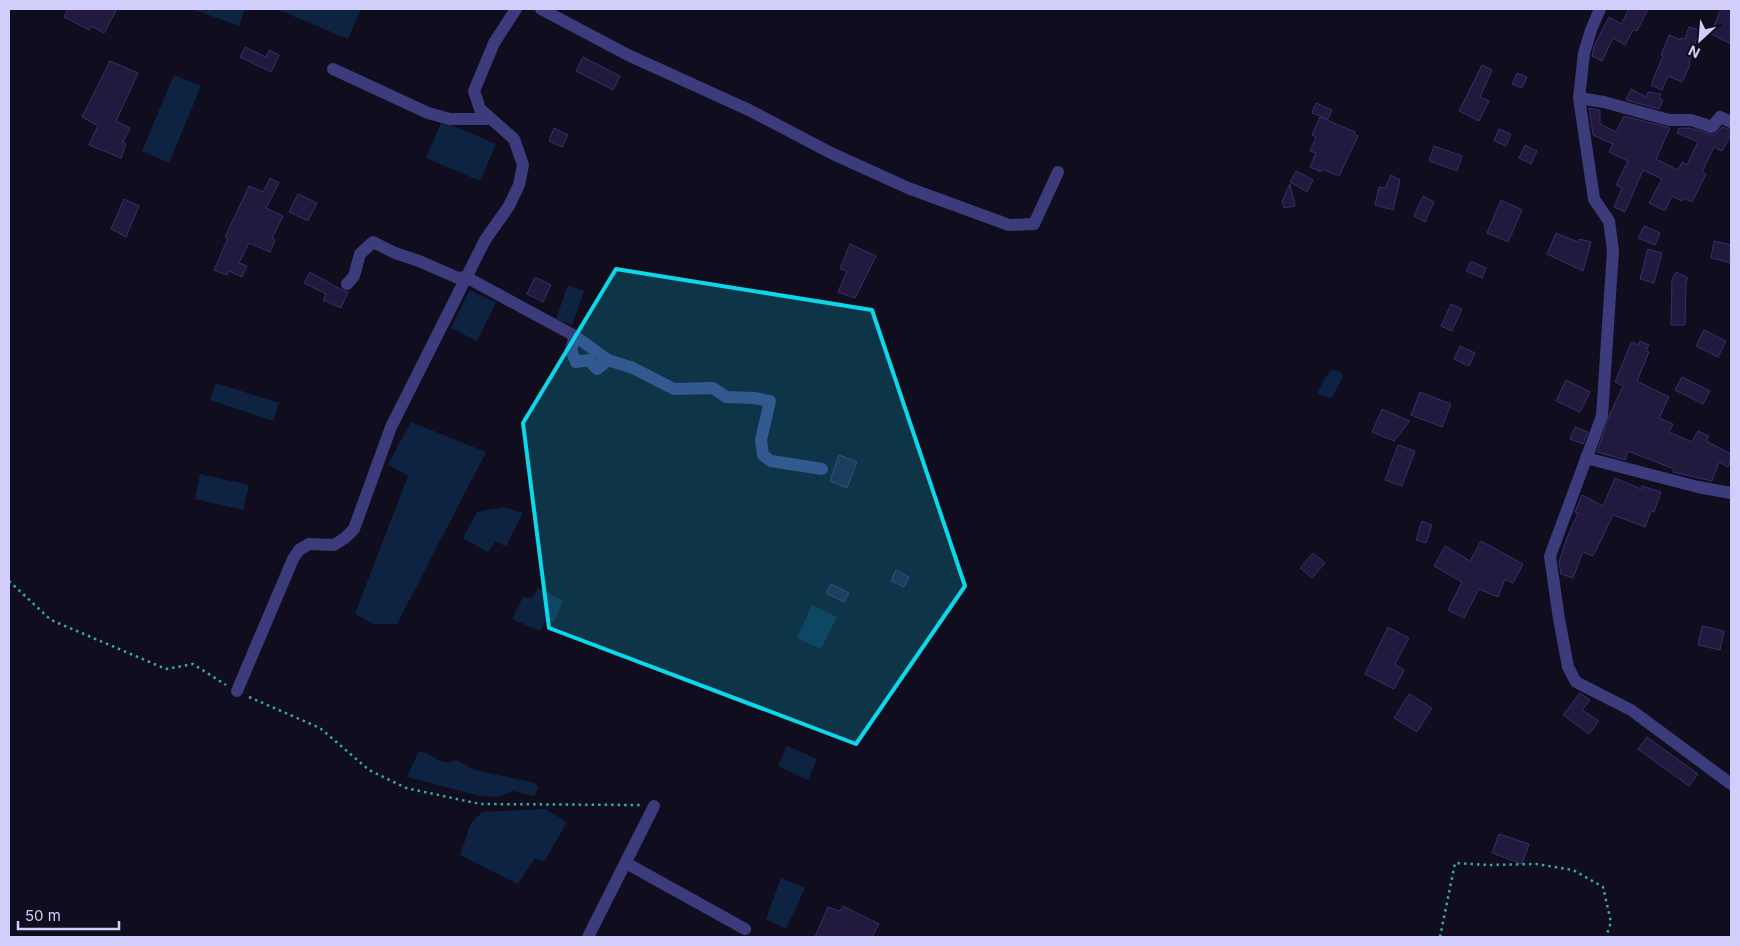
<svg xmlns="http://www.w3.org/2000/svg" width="1740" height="946" viewBox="0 0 1740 946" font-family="Inter,sans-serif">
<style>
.water{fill:#0e2342}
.building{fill:#211a3e;stroke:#382e69}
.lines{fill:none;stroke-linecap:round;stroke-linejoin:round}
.path{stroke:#34aaa1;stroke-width:2.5;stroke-dasharray:2.5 4;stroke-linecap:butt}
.street{stroke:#3c3b7b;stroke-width:12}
.marked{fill:#0cd8ea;fill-opacity:0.2;stroke:#0cd8ea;stroke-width:4;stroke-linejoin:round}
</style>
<rect width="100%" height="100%" fill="#100d1f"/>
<!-- water -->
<g class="water">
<path d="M195 9H245L239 26 195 10Z"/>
<path d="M276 9H361L348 39Z"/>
<path d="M174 75 201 86 169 163 142 151Z"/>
<path d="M442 121 496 144 480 181 426 158Z"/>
<path d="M568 285 584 291 572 325 556 319Z"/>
<path d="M470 290 496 303 477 341 451 328Z"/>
<path d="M1332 369 1340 372 1343 376 1333 396 1329 398 1318 394V391L1329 372Z"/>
<path d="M216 383 279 403 273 421 210 400Z"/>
<path d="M411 422 486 452 397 624H374L355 614 408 476 388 464Z"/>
<path d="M200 474 249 485 243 510 195 499Z"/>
<path d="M503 507 523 513 506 546 495 542 488 552 463 538 477 512Z"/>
<path d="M538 588 563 601 554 622 546 621 540 631 512 619 523 597 532 598Z"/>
<path d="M812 605 837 617 821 649 797 638Z"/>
<path d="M787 746 817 759 808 780 778 766Z"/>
<path d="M419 751C435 754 441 768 456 760L475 770 535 783 538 787 536 794 533 796 513 791 499 797 480 796 407 777Z"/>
<path d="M545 809 567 822 544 862 535 858 518 884 460 855 471 823 482 812Z"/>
<path d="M781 878 805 888 786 929 766 919Z"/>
</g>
<!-- building -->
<g class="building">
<path d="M68 9H117L104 33 91 26 89 30 64 17Z"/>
<path d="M1629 9H1648L1637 31 1633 30 1625 45 1613 38 1602 61 1592 56 1594 46 1609 17 1621 24Z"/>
<path d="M1721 9H1731V44L1711 34Z"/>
<path d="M1689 27 1699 30 1689 64 1690 65 1682 82 1668 76 1662 90 1651 85 1663 56 1661 55 1669 35 1681 40V38L1685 39Z"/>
<path d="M245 47 266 57 269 50 279 55 271 72 240 57Z"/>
<path d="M583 57 620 76 613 90 576 71Z"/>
<path d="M110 61 138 73 116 121 130 128 123 142 126 144 121 158 89 145 98 126 82 117Z"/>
<path d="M1482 65 1492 70 1480 97 1489 101 1479 121 1459 111Z"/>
<path d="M1517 73 1527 77 1522 88 1512 84Z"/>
<path d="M1631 89 1646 97 1648 92 1661 94 1659 98 1663 100 1659 109 1626 100Z"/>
<path d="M1316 103 1332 110 1328 119 1312 113Z"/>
<path d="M1589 108 1600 110V124L1616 132 1624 116 1670 128 1656 159 1678 170 1682 162 1687 165 1698 142 1677 133 1679 128H1690L1714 135 1722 127 1731 130V135L1722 151 1714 147 1702 172 1706 174 1692 202 1683 198 1682 201 1672 196 1665 211 1649 203 1662 179 1643 170 1625 212 1614 207 1622 188 1616 185 1628 161 1609 152 1613 144 1593 135Z"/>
<path d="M1320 117 1355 132 1354 134 1358 136 1339 176 1322 169 1321 172 1310 167 1316 153 1310 151 1316 137 1312 135Z"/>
<path d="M554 128 568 135 562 147 549 141Z"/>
<path d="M1499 129 1511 134 1506 146 1494 141Z"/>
<path d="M1525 145 1537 151 1531 164 1519 158Z"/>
<path d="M1434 146 1462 156 1457 171 1429 161Z"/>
<path d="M1296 171 1313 180 1307 192 1290 182Z"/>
<path d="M1391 175 1400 180 1393 210 1375 205 1379 187 1385 188Z"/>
<path d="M270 178 279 183 266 208 283 216 272 238 275 240 270 252 249 243 239 263 247 266 242 277 229 271 227 275 214 270 228 238 225 237 249 186 263 192Z"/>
<path d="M1290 184 1295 206 1284 208 1282 201Z"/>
<path d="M298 194 317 203 308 221 289 212Z"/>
<path d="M1423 196 1434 202 1425 222 1414 216Z"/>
<path d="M124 199 139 206 126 237 111 229Z"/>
<path d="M1501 200 1522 210 1508 242 1487 233Z"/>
<path d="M1644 226 1660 233 1655 245 1638 238Z"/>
<path d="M1556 233 1578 242 1579 239 1591 242 1583 271 1547 254Z"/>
<path d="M1714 241 1731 245V263L1711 258Z"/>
<path d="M850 244 876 256 855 298 838 292 847 271 840 269Z"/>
<path d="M1648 249 1662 253 1654 283 1640 279Z"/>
<path d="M1471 261 1486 268 1482 278 1466 271Z"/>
<path d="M310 272 342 290 348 292 341 308 323 300 326 294 304 283Z"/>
<path d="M1676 272 1688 278 1686 282 1685 325H1671L1672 279Z"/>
<path d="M535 277 551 285 543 302 527 294Z"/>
<path d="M1451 304 1462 309 1452 331 1441 326Z"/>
<path d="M1704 330 1726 341 1718 357 1696 346Z"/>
<path d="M1640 341 1649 345 1646 351 1649 352 1637 381 1669 397 1659 418 1673 424 1669 432 1692 442 1698 431 1709 436 1706 441 1731 454V460L1728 467 1719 462 1712 481 1673 472 1674 469 1628 451 1625 460 1597 452 1610 414 1623 386 1615 382 1630 345 1632 342 1638 345Z"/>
<path d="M1460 346 1475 353 1469 366 1454 359Z"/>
<path d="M1682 377 1710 391 1703 404 1675 390Z"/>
<path d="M1566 380 1590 392 1580 412 1556 401Z"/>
<path d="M1420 392 1451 404 1442 427 1411 415Z"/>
<path d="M1382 409 1410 421 1394 441 1372 432Z"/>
<path d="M1575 427 1588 432 1583 444 1570 439Z"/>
<path d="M1398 445 1415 451 1402 486 1385 480Z"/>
<path d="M839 455 857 462 847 488 830 481Z"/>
<path d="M1615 478 1641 489 1642 486 1661 492 1654 512 1651 511 1645 527 1613 515 1593 556 1583 552 1573 578 1561 574 1559 562 1567 538 1578 513 1575 512 1582 495 1603 506Z"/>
<path d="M1422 521 1432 525 1426 543 1416 540Z"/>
<path d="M1481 541 1523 564 1513 583 1505 579 1498 597 1479 589 1464 618 1448 610 1462 582 1434 566 1445 546 1470 561Z"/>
<path d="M1313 553 1325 563 1312 578 1300 568Z"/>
<path d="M896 570 909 577 904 587 891 581Z"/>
<path d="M831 584 849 593 844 602 826 593Z"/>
<path d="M1702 626 1724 631 1720 650 1698 645Z"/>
<path d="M1388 627 1409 638 1395 664 1404 670 1394 689 1365 674Z"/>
<path d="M1580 693 1590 700 1582 710 1599 721 1589 734 1563 715Z"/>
<path d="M1409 694 1432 708 1417 732 1394 718Z"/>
<path d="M1647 737 1698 774 1689 786 1638 749Z"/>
<path d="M1499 834 1529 844 1522 864 1492 853Z"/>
<path d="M843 906 879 924 872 937H815L828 907 840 911Z"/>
</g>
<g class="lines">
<!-- path -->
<g class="path">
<path d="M9 581 51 620 166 669 193 664 226 685"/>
<path d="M249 697 320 728 369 770 406 788 480 804 640 805"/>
<path d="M1440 937 1455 863 1489 865 1536 864 1573 870 1603 887 1611 922 1606 937"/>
</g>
<!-- street -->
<g class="street">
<path d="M541 9 628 55 749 110 831 153 908 188 1009 225 1034 224 1058 172"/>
<path d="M1600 9 1591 30 1584 53 1579 98 1594 199 1609 221 1613 250 1602 416 1550 556 1559 619 1568 667 1576 682 1631 710 1731 784"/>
<path d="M333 69 428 113 450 119H490"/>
<path d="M1579 98 1604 102 1669 120H1691L1712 127 1720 117 1731 122"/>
<path d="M347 284 354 276 360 254 373 242 395 253 419 261 458 278 466 277 575 336 608 360 633 368 674 389 713 388 726 397 754 398 770 401 761 440 763 455 771 461 822 469"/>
<path d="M575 336 571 350 576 362 589 360 597 369 608 360"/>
<path d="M1586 458 1698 487 1731 493"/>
<path d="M237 691 293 559 299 550 309 544 334 545 345 538 354 529 391 427 485 240 509 206 519 185 523 165 514 139 480 109 474 91 494 43 516 9"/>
<path d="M626 863 745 929"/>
<path d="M588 937 654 806"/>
</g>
</g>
<!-- marked area -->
<path class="marked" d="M616 269 872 310 965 586 856 744 549 628 523 423Z"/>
<!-- border -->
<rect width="1740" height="946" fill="none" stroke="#d2cefc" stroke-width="20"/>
<!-- north arrow -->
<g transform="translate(1700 40) rotate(206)" stroke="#100d1f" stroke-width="4" paint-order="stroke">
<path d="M0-4L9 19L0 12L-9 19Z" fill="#d2cefc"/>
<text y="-8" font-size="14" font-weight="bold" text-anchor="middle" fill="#d2cefc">N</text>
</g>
<!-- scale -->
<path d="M18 921v8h101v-8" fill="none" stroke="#d2cefc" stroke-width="2.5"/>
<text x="25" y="921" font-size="15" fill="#d2cefc" stroke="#100d1f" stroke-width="4" paint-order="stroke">50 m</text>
</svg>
